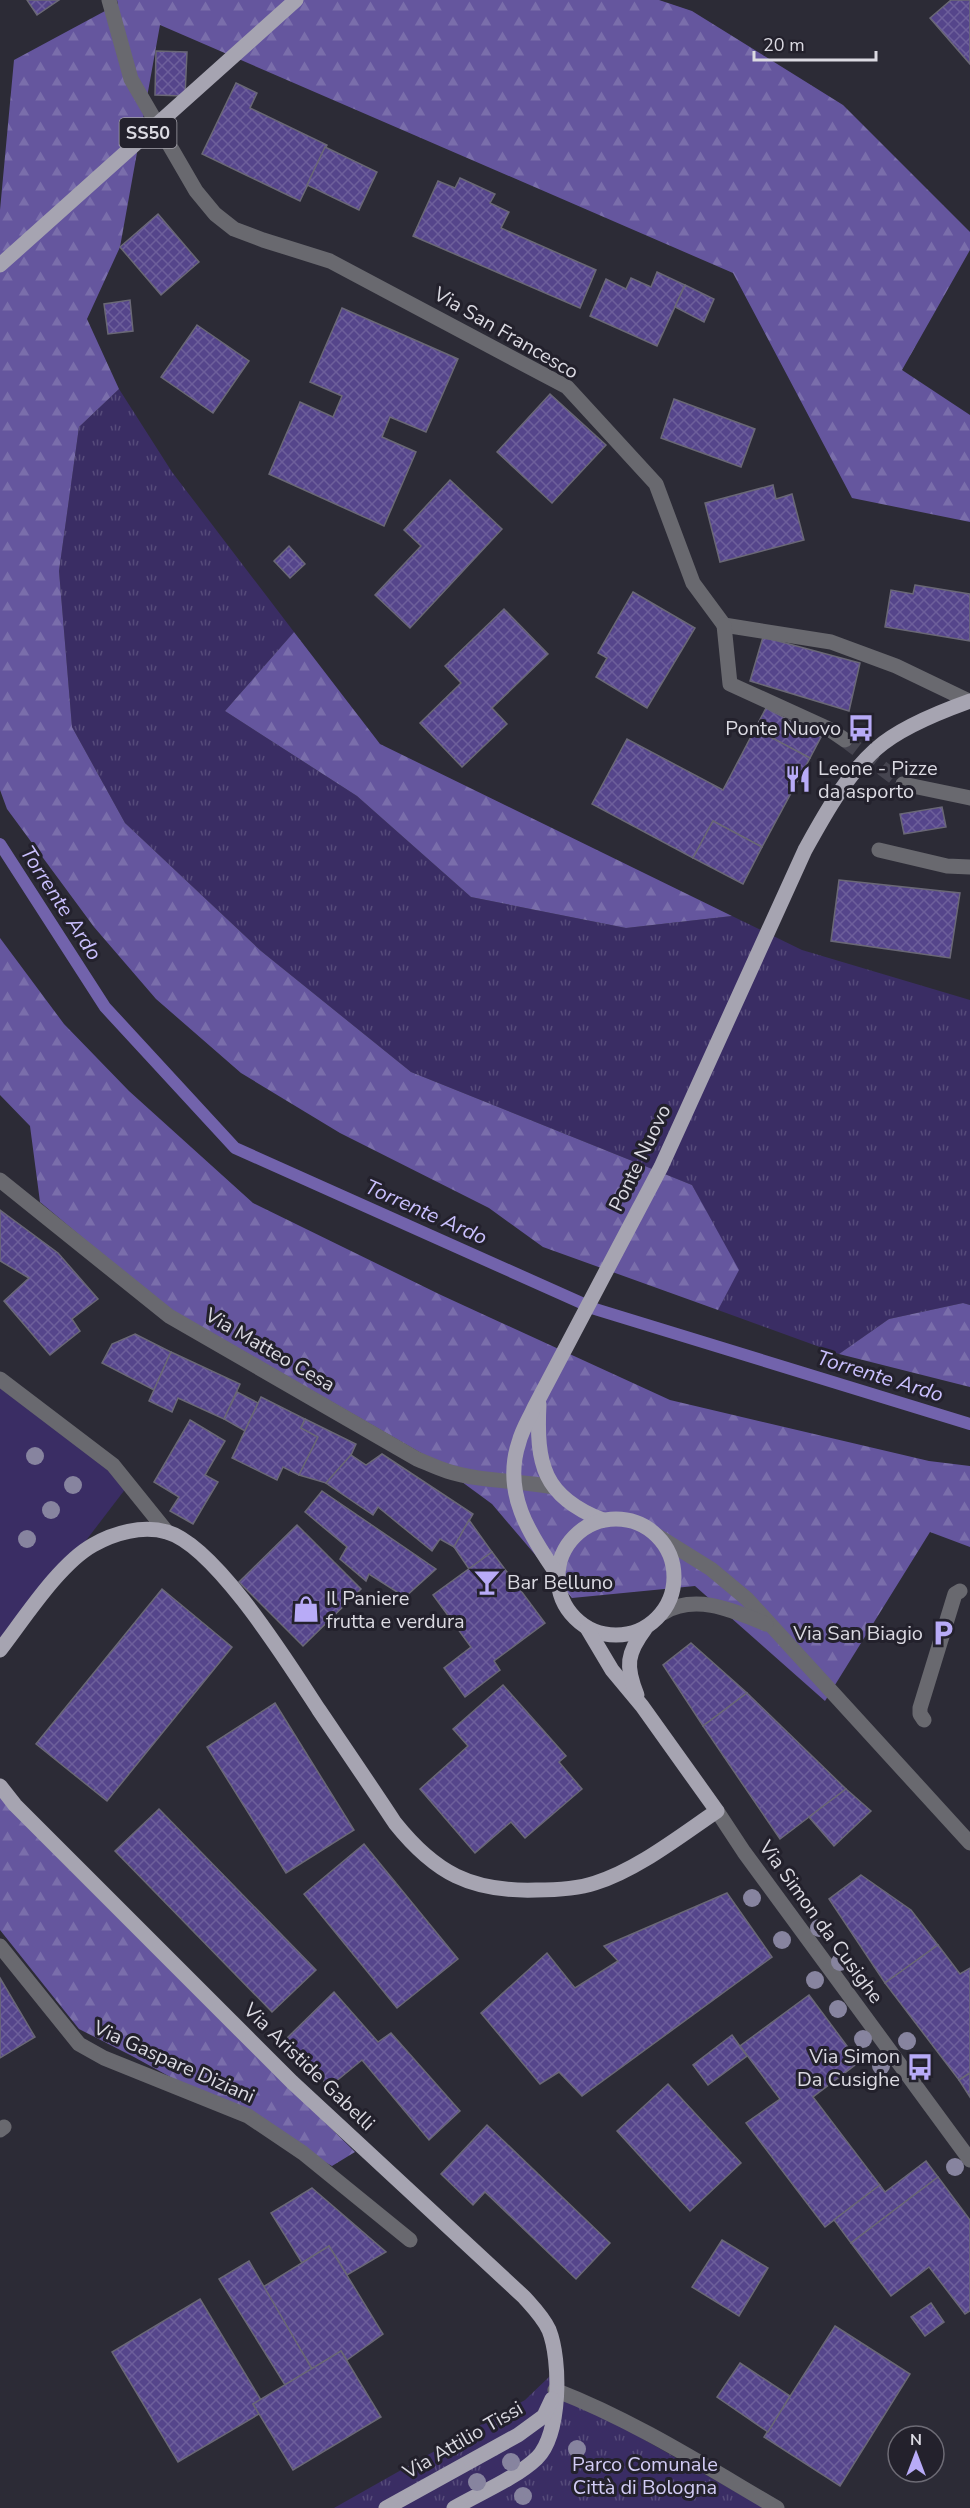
<svg xmlns="http://www.w3.org/2000/svg" width="970" height="2508" viewBox="0 0 970 2508" font-family="'Nunito Sans',sans-serif">
<style>
.grass{fill:url(#grass-tufts)}
.forest{fill:url(#forest-firs)}
.garden{fill:#3a2d64}
.lines{fill:none;stroke-linecap:round;stroke-linejoin:round}
.stream{stroke:#7263ac;stroke-width:12}
.building{fill:url(#building-cross-hatch);stroke:#6a6876;stroke-width:1.5}
.minor-tunnel{stroke:#464550;stroke-width:15;stroke-dasharray:15 8;stroke-linecap:butt}
.minor{stroke:#69696f;stroke-width:15}
.major{stroke:#a6a4b1;stroke-width:15}
.major-bridge{stroke:#a6a4b1;stroke-width:15}
.tree{fill:#87849f}
.labels{text-anchor:middle;dominant-baseline:central;stroke-width:6;stroke-linejoin:round;paint-order:stroke}
.shield{fill:#23212c;stroke:#a4a2ab;stroke-width:1.5}
.shield-label{font-size:18px;font-weight:bold;fill:#dbdae2}
.street-label{font-size:20px;fill:#dbdae2;stroke:#23212c}
.poi-label{font-size:20px;fill:#dbdae2;stroke:#23212c;text-anchor:end}
.park-label{font-size:20px;fill:#d2ccf5;stroke:#23212c}
.water-label{font-size:21px;font-style:italic;fill:#cac0fe;stroke:#23212c}
</style>
<defs>
<pattern id="grass-tufts" width="24" height="20" patternUnits="userSpaceOnUse" patternTransform="scale(1.5)"><rect width="24" height="20" fill="#3a2d64"/><path d="M3 7l-1-3M5 7V3M7 7l1-3M15 17l-1-3M17 17v-4M19 17l1-3" fill="none" stroke="#564b7a"/></pattern>
<pattern id="forest-firs" width="22" height="20" patternUnits="userSpaceOnUse" patternTransform="scale(1.5)"><rect width="22" height="20" fill="#65569e"/><path d="M5 1l3.5 6h-7zM16 11l3.5 6h-7z" fill="#7a6eab"/></pattern>
<pattern id="building-cross-hatch" width="8" height="8" patternUnits="userSpaceOnUse" patternTransform="scale(1.5)"><rect width="8" height="8" fill="#55458b"/><path d="M0 0l8 8M0 8l8-8" fill="none" stroke="#6d5f9b"/></pattern>
</defs>
<rect width="100%" height="100%" fill="#2c2b36"/>
<!-- grass -->
<g class="grass">
<path d="M119 389 172 472 294 632 225 711 357 796 471 897 626 928 732 916 802 950 970 1000V1305L963 1303 889 1319 839 1354 718 1310 738 1270 692 1185 411 1072 261 951 125 823 72 727 59 571 79 427Z"/>
<path d="M550 2376 643 2439 764 2508H334L525 2400Z"/>
</g>
<!-- forest -->
<g class="forest">
<path d="M117 0H659L692 11 843 105 970 232V250L902 370 970 415V522L852 498 733 273 160 25 120 247 87 319 119 389 79 427 59 571 72 727 125 823 261 951 411 1072 692 1185 739 1270 718 1310 543 1247 489 1208 340 1133 241 1073 156 999 94 927 7 809 0 790V210L14 60 118 4Z"/>
<path d="M294 632 380 744 732 916 626 928 471 897 357 796 225 711Z"/>
<path d="M0 938 64 1024 129 1091 253 1203 441 1295 670 1400 929 1461 970 1466V1547L930 1532 825 1701 695 1586 572 1598 492 1504 428 1457 163 1305 40 1202 30 1126 0 1095Z"/>
<path d="M963 1303 970 1305V1387L839 1354 889 1319Z"/>
<path d="M0 1790 61 1861 355 2152 332 2166 134 2057 79 2029 0 1930Z"/>
</g>
<!-- garden -->
<path class="garden" d="M0 1387 133 1479 0 1653Z"/>
<g class="lines">
<!-- stream -->
<path class="stream" d="M0 844 105 1007 235 1148 595 1309 970 1424"/>
</g>
<!-- building -->
<g class="building">
<path d="M27 0H59L37 15Z"/>
<path d="M951 0H970V64L930 18Z"/>
<path d="M156 51 187 52 185 96 155 95Z"/>
<path d="M236 83 257 93 250 108 327 145 300 201 202 154Z"/>
<path d="M325 147 377 172 359 210 307 185Z"/>
<path d="M460 178 495 194 490 203 509 212 501 228 596 270 580 308 413 236 438 181 455 188Z"/>
<path d="M158 214 199 262 161 295 120 247Z"/>
<path d="M657 272 685 285 657 346 590 316 606 279 626 289 631 278 651 287Z"/>
<path d="M685 285 714 299 704 322 675 307Z"/>
<path d="M130 300 133 331 108 334 104 304Z"/>
<path d="M342 308 458 359 426 432 390 417 382 437 416 452 384 526 269 474 300 402 333 417 342 396 310 382Z"/>
<path d="M197 325 249 361 213 413 161 377Z"/>
<path d="M550 394 606 445 552 503 497 452Z"/>
<path d="M674 399 755 429 741 467 661 438Z"/>
<path d="M450 480 502 529 410 628 375 595 421 546 404 530Z"/>
<path d="M773 485 776 499 792 494 804 540 720 562 705 503Z"/>
<path d="M289 546 305 564 290 578 274 561Z"/>
<path d="M915 585 970 594V641L885 627 891 590 913 594Z"/>
<path d="M633 592 695 628 647 708 596 677 607 658 598 653Z"/>
<path d="M504 609 548 654 492 708 507 724 462 767 420 723 461 683 445 666Z"/>
<path d="M763 637 860 663 849 711 750 681Z"/>
<path d="M766 708 821 737 810 758 755 729Z"/>
<path d="M755 729 810 758 762 847 713 821 693 858 592 804 627 739 723 790Z"/>
<path d="M942 807 946 827 904 834 900 814Z"/>
<path d="M713 821 762 847 743 884 693 858Z"/>
<path d="M839 880 960 893 950 958 831 941Z"/>
<path d="M0 1210 58 1253 98 1299 72 1319 80 1331 50 1355 4 1301 29 1278 0 1261Z"/>
<path d="M135 1334 171 1352 154 1390 102 1363 112 1344Z"/>
<path d="M171 1352 240 1384 224 1419 178 1398 172 1412 149 1401Z"/>
<path d="M237 1392 258 1403 245 1431 224 1419Z"/>
<path d="M261 1397 305 1419 301 1428 318 1437 299 1475 283 1467 277 1480 232 1458Z"/>
<path d="M305 1419 356 1444 351 1455 326 1483 299 1475 318 1437 301 1428Z"/>
<path d="M190 1420 225 1441 205 1475 218 1482 193 1524 170 1511 179 1497 154 1482Z"/>
<path d="M382 1454 473 1514 454 1547 440 1539 432 1551 378 1507 373 1515 326 1483 351 1455 366 1465Z"/>
<path d="M322 1491 436 1569 405 1597 369 1574 366 1581 340 1559 347 1547 305 1512Z"/>
<path d="M469 1520 492 1552 469 1569 454 1547Z"/>
<path d="M297 1525 361 1589 303 1646 239 1582Z"/>
<path d="M492 1552 545 1623 494 1661 500 1670 465 1697 444 1668 471 1647 433 1595Z"/>
<path d="M162 1589 232 1647 107 1801 36 1744Z"/>
<path d="M691 1643 747 1693 703 1726 663 1665Z"/>
<path d="M503 1685 566 1756 559 1762 582 1789 525 1838 511 1822 475 1853 420 1789 468 1746 453 1729Z"/>
<path d="M747 1693 846 1789 780 1839 703 1726Z"/>
<path d="M275 1703 354 1830 286 1873 207 1747Z"/>
<path d="M846 1789 871 1811 834 1846 809 1817Z"/>
<path d="M159 1809 316 1970 272 2012 115 1851Z"/>
<path d="M364 1844 458 1959 397 2008 304 1894Z"/>
<path d="M861 1875 911 1910 938 1945 885 1983 829 1899Z"/>
<path d="M727 1893 772 1957 582 2096 559 2072 540 2084 481 2013 547 1953 575 1988 618 1961 604 1946Z"/>
<path d="M938 1945 960 1974 970 1968V2073L959 2080 885 1983Z"/>
<path d="M0 1978 35 2037 0 2058Z"/>
<path d="M334 1992 378 2042 391 2033 460 2111 429 2140 362 2060 329 2087 286 2039Z"/>
<path d="M809 1995 859 2062 813 2097 880 2185 825 2227 746 2123 780 2099 740 2046Z"/>
<path d="M732 2035 747 2056 708 2085 693 2065Z"/>
<path d="M970 2073V2097L959 2080Z"/>
<path d="M668 2084 741 2163 690 2211 617 2131Z"/>
<path d="M487 2125 610 2243 576 2279 485 2192 473 2205 441 2174Z"/>
<path d="M926 2161 938 2177 851 2243 834 2220 880 2185 885 2192Z"/>
<path d="M938 2177 970 2220V2311L965 2314 929 2267 891 2296 851 2243Z"/>
<path d="M312 2188 386 2252 347 2275 329 2246 302 2263 271 2213Z"/>
<path d="M722 2240 768 2268 739 2316 692 2287Z"/>
<path d="M329 2246 383 2334 347 2360 341 2351 312 2369 263 2287Z"/>
<path d="M249 2261 312 2369 285 2385 219 2279Z"/>
<path d="M200 2299 261 2400 253 2404 259 2414 178 2462 112 2352Z"/>
<path d="M931 2303 944 2322 925 2336 911 2317Z"/>
<path d="M835 2326 910 2374 840 2486 764 2437Z"/>
<path d="M341 2351 381 2417 293 2470 253 2404Z"/>
<path d="M740 2363 790 2396 768 2432 717 2397Z"/>
</g>
<g class="lines">
<!-- minor-tunnel -->
<path class="minor-tunnel" d="M845 740 903 784"/>
<!-- minor -->
<g class="minor">
<path d="M109 0 131 79 196 191 215 214 234 229 263 240 330 261 567 387 656 484 693 583 724 625 831 642 896 666 969 701"/>
<path d="M724 625 730 684 829 729 845 740"/>
<path d="M903 784 970 798"/>
<path d="M879 850 947 866 970 867"/>
<path d="M0 1180 169 1316 417 1459C427 1463 437 1468 447 1471 481 1482 518 1480 553 1487"/>
<path d="M0 1379 113 1465 167 1532"/>
<path d="M658 1536 711 1569 747 1599 970 1843"/>
<path d="M663 1613C696 1593 734 1611 766 1624"/>
<path d="M924 1720 920 1714V1708L955 1594 960 1591"/>
<path d="M717 1811 744 1852 970 2160"/>
<path d="M0 1946 79 2044 104 2058 248 2116 303 2153 410 2240"/>
<path d="M0 2130 4 2127"/>
<path d="M555 2390C633 2420 705 2466 777 2508"/>
</g>
<!-- major -->
<g class="major">
<path d="M539 1404C536 1464 543 1497 603 1520"/>
<circle cx="616" cy="1577" r="58"/>
<path d="M557 1574C529 1534 502 1492 519 1442 522 1430 529 1419 534 1408L661 1167 805 850C825 814 845 777 876 749 898 729 942 711 970 701"/>
<path d="M0 1650C24 1619 59 1564 93 1545 114 1533 142 1525 167 1532 216 1546 290 1666 319 1710 344 1747 370 1785 395 1823 435 1873 471 1892 536 1890 555 1890 577 1889 595 1883 637 1870 680 1836 717 1811L642 1706 612 1670 587 1628"/>
<path d="M637 1695C625 1666 627 1653 645 1629"/>
<path d="M0 1786 15 1805 292 2082 524 2297C533 2307 543 2317 549 2330 561 2360 561 2434 537 2458 516 2478 480 2493 454 2508"/>
<path d="M386 2508 518 2435 544 2416 552 2399"/>
</g>
<!-- major-bridge -->
<path class="major-bridge" d="M0 265 296 0"/>
</g>
<!-- trees -->
<g class="tree">
<circle cx="35" cy="1456" r="9"/>
<circle cx="73" cy="1485" r="9"/>
<circle cx="51" cy="1510" r="9"/>
<circle cx="27" cy="1539" r="9"/>
<circle cx="752" cy="1898" r="9"/>
<circle cx="819" cy="1928" r="9"/>
<circle cx="782" cy="1940" r="9"/>
<circle cx="840" cy="1962" r="9"/>
<circle cx="815" cy="1980" r="9"/>
<circle cx="838" cy="2009" r="9"/>
<circle cx="863" cy="2039" r="9"/>
<circle cx="907" cy="2041" r="9"/>
<circle cx="881" cy="2066" r="9"/>
<circle cx="955" cy="2167" r="9"/>
<circle cx="577" cy="2449" r="9"/>
<circle cx="511" cy="2462" r="9"/>
<circle cx="477" cy="2482" r="9"/>
<circle cx="523" cy="2496" r="9"/>
</g>
<!-- icons -->
<defs>
<symbol id="bus-bare" viewBox="-9 -9 18 18"><path d="M-5-6H5V4H4V6H2V4H-2V6H-4V4H-5ZM-3.5-4V0h7V-4ZM-3.5 1.2v1.5H-2V1.2ZM2 1.2v1.5H3.5V1.2Z" fill="#b8abf7" stroke="#23212c" stroke-width="2.5" paint-order="stroke"/></symbol>
<symbol id="restaurant-bare" viewBox="-9 -9 18 18"><path d="M-5-6h1v4h1v-4h1v4h1v-4h1v5L-1.5 .5V6h-2V.5L-5-1ZM5-6V6H3V1.5H1.5Q1.5-4 5-6Z" fill="#b8abf7" stroke="#23212c" stroke-width="2.5" paint-order="stroke"/></symbol>
<symbol id="bar-bare" viewBox="-9 -9 18 18"><path d="M-6-5H6L.8 .8V4.5H3.5V6h-7V4.5H-.8V.8Z" fill="#b8abf7" stroke="#23212c" stroke-width="2.5" paint-order="stroke"/></symbol>
<symbol id="shop-bare" viewBox="-9 -9 18 18"><path d="M-5-2.5h2.3a2.7 3.5 0 0 1 5.4 0H5L5.5 6h-11ZM-1.5-2.5h3a1.5 2.3 0 0 0-3 0Z" fill="#b8abf7" stroke="#23212c" stroke-width="2.5" paint-order="stroke"/></symbol>
<symbol id="parking-bare" viewBox="-9 -9 18 18"><path d="M-3.5-5.5H1a3.5 3.5 0 0 1 0 7H-1V5.5H-3.5ZM-1-3.4V-.6H.8a1.4 1.4 0 0 0 0-2.8Z" fill="#b8abf7" stroke="#23212c" stroke-width="2.5" paint-order="stroke"/></symbol>
</defs>
<g fill-rule="evenodd">
<use href="#bus-bare" x="842" y="709" width="38" height="38"/>
<use href="#restaurant-bare" x="779" y="760" width="38" height="38"/>
<use href="#bar-bare" x="468" y="1563" width="38" height="38"/>
<use href="#shop-bare" x="287" y="1590" width="38" height="38"/>
<use href="#parking-bare" x="924" y="1614" width="38" height="38"/>
<use href="#bus-bare" x="901" y="2048" width="38" height="38"/>
</g>
<g class="labels">
<!-- shield labels -->
<rect class="shield" x="119.5" y="118" width="57" height="30" rx="4.5"/>
<g class="shield-label">
<text x="148" y="133">SS50</text>
</g>
<!-- street labels -->
<g class="street-label">
<text transform="translate(506 333) rotate(30)">Via San Francesco</text>
<text transform="translate(640 1158) rotate(-64)">Ponte Nuovo</text>
<text transform="translate(270 1350) rotate(30)">Via Matteo Cesa</text>
<text transform="translate(821 1922) rotate(54)">Via Simon da Cusighe</text>
<text transform="translate(174 2062) rotate(24)">Via Gaspare Diziani</text>
<text transform="translate(309 2067) rotate(44)">Via Aristide Gabelli</text>
<text transform="translate(463 2440) rotate(-30)">Via Attilio Tissi</text>
</g>
<!-- poi labels -->
<g class="poi-label">
<text x="841" y="728">Ponte Nuovo</text>
<text x="818" y="768" text-anchor="start">Leone - Pizze<tspan x="818" dy="23">da asporto</tspan></text>
<text x="507" y="1582" text-anchor="start">Bar Belluno</text>
<text x="326" y="1598" text-anchor="start">Il Paniere<tspan x="326" dy="23">frutta e verdura</tspan></text>
<text x="923" y="1633">Via San Biagio</text>
<text x="900" y="2056">Via Simon<tspan x="900" dy="23">Da Cusighe</tspan></text>
</g>
<!-- park labels -->
<g class="park-label">
<text x="645" y="2464">Parco Comunale<tspan x="645" dy="23">Città di Bologna</tspan></text>
</g>
<!-- water labels -->
<g class="water-label">
<text transform="translate(61 903) rotate(57)">Torrente Ardo</text>
<text transform="translate(426 1212) rotate(24)">Torrente Ardo</text>
<text transform="translate(880 1376) rotate(17)">Torrente Ardo</text>
</g>
</g>
<!-- north arrow -->
<g transform="translate(916 2454)"><circle r="28" fill="#23212c" stroke="#6d6b75" stroke-width="1.5"/>
<path d="M0-4.5L10 22L0 15L-10 22Z" fill="#b8abf7"/>
<text y="-9" font-size="16" font-weight="bold" text-anchor="middle" fill="#dbdae2">N</text>
</g>
<!-- scale -->
<path d="M754 51v9h122v-9" fill="none" stroke="#dbdae2" stroke-width="3"/>
<text x="763" y="51" font-size="18" fill="#dbdae2" stroke="#23212c" stroke-width="4.5" paint-order="stroke">20 m</text>
</svg>
